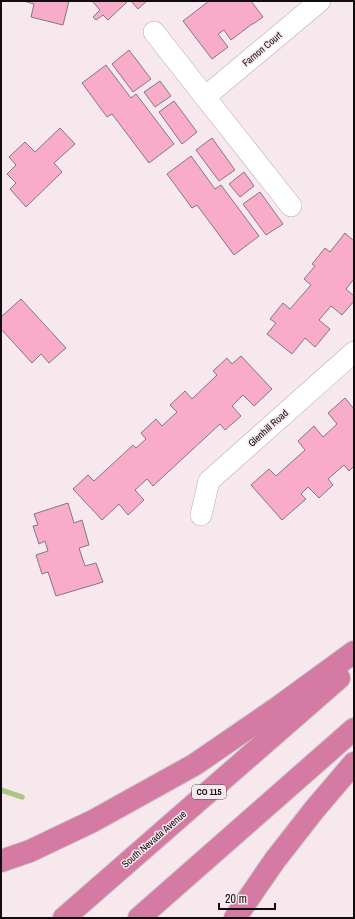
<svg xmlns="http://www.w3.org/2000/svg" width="355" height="919" viewBox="0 0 355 919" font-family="'Archivo Narrow',sans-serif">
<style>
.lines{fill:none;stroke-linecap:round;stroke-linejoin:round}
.stream{stroke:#a9c684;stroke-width:5.5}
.building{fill:#f8acca;stroke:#84787c}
.minor-casing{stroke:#b9acb1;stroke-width:22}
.trunk-casing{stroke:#cbcaca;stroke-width:24}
.minor{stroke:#fff;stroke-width:21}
.trunk{stroke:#d47aa3;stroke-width:22}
.labels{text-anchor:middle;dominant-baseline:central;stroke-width:3;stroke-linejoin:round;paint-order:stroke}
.shield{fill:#f6e8ed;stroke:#564e51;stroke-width:1}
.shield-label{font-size:9px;font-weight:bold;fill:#110c0e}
.street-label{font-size:10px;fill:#110c0e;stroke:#f6e8ed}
</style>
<rect width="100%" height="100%" fill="#f6e8ed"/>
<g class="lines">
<!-- stream -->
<path class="stream" d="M1 790 22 797"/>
</g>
<!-- building -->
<g class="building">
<path d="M24 1H69L63 25 31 17 34 4Z"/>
<path d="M92 1H128L108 20 103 15 96 20 93 17 100 10Z"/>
<path d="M131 1H147L138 9Z"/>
<path d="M209 1H251L263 17 253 24H252L231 40 224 30 218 34 228 47 212 59 183 21Z"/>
<path d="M129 50 151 79 133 92 112 64Z"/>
<path d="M106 65 131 98 136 94 174 144 149 163 112 114 107 117 82 83Z"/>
<path d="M160 81 171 96 155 107 144 92Z"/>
<path d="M174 101 197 132 182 144 159 112Z"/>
<path d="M60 128 75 144 54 163 62 172 26 207 10 189 16 183 7 174 16 165 9 157 25 142 35 152Z"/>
<path d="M212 138 235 170 219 181 196 150Z"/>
<path d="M191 156 215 189 221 185 259 236 234 255 197 205 192 208 167 174Z"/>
<path d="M244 172 254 186 240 197 229 184Z"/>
<path d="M260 192 283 224 266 235 243 204Z"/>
<path d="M345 233 354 241V279L346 289 354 296V301L342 315 331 306 319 320 330 329 315 347 305 338 292 354 267 334 276 323 270 319 283 303 290 309 311 285 304 279 315 266 312 264 325 248 330 252Z"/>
<path d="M21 299 66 348 49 363 41 354 32 363 1 329V317Z"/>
<path d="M241 356 272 389 254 406 243 395 232 406 241 416 225 430 220 424 153 486 147 479 135 490 144 500 128 515 119 504 102 520 73 489 88 475 94 481 133 445 136 448 146 439 141 433 156 419 162 426 177 412 170 405 185 391 192 399 217 375 213 371 227 358 232 364Z"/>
<path d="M345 398 354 409V466L349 471 344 465 328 479 333 485 319 498 308 487 301 494 306 499 282 520 251 485 269 469 276 476 305 450 298 441 314 426 323 437 337 424 328 413Z"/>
<path d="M68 503 74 523 82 520 89 545 79 548 85 566 96 563 103 582 56 596 48 572 42 574 36 555 48 551 45 541 39 544 33 526 38 525 34 514Z"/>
</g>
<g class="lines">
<defs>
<g id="minor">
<path d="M154 32 205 97 320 1"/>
<path d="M205 97 291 206"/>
<path d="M201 515 209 481 354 352"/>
</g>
<g id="trunk">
<path d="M1 861 30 851 93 821 194 765 280 706 354 652"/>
<path d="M64 918 339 678"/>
<path d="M139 918 354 729"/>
<path d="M235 918 275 860 314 810 354 763"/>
</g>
</defs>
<!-- minor casing -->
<use href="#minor" class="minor-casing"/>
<!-- trunk casing -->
<use href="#trunk" class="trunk-casing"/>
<!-- minor -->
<use href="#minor" class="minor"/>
<!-- trunk -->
<use href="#trunk" class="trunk"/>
</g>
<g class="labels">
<!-- shield labels -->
<rect class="shield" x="192" y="785" width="34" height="14" rx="3"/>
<g class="shield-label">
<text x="209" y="792">CO 115</text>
</g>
<!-- street labels -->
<g class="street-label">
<text transform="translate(262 49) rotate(-40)">Farnon Court</text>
<text transform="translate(268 428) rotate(-42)">Glenhill Road</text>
<text transform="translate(154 839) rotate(-41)">South Nevada Avenue</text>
</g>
</g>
<!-- border -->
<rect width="355" height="919" fill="none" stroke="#110c0e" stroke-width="4"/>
<!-- scale -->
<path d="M219 903v6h56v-6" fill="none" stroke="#110c0e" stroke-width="2"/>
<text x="225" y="903" font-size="12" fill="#110c0e" stroke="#f6e8ed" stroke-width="3" paint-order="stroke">20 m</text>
</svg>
